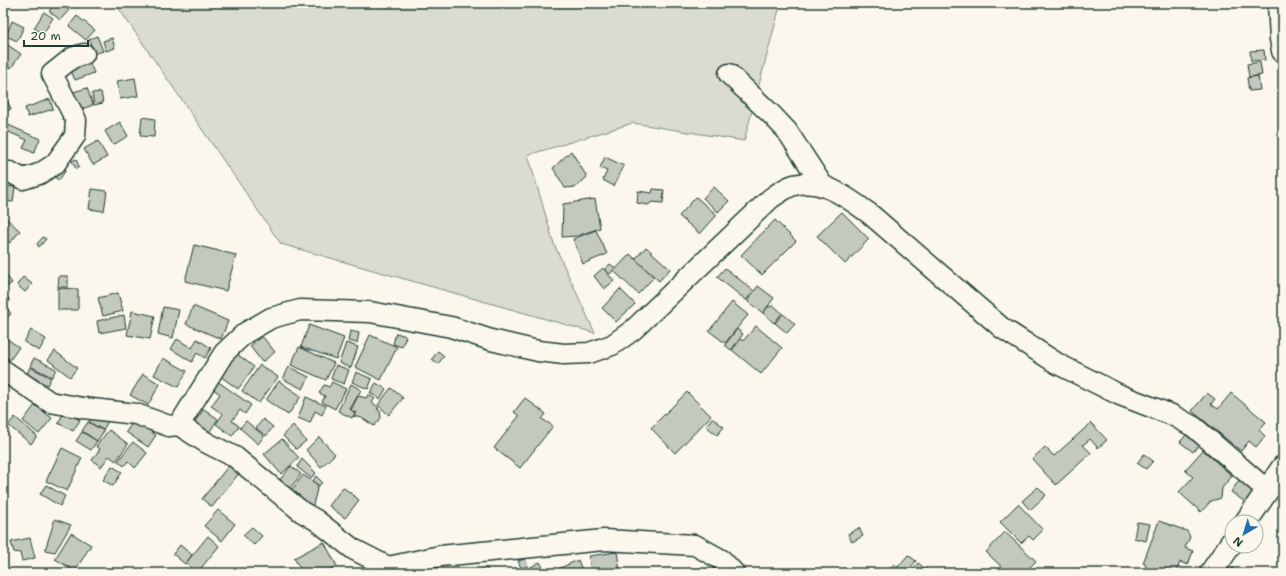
<svg xmlns="http://www.w3.org/2000/svg" width="1286" height="576" viewBox="0 0 1286 576" font-family="'Shantell Sans',sans-serif">
<style>
.green{fill:#dbdcd1;stroke:#7d8c82}
.building{fill:#c4c9be;stroke:#1f3d34}
.lines{fill:none;stroke-linecap:round;stroke-linejoin:round}
.street-casing{stroke:#1f3d34;stroke-width:23}
.secondary-casing{stroke:#1f3d34;stroke-width:25}
.street{stroke:#fbf7ec;stroke-width:20}
.secondary{stroke:#fbf7ec;stroke-width:22}
</style>
<rect width="100%" height="100%" fill="#fbf7ec"/>
<filter id="ink" filterUnits="userSpaceOnUse"><feTurbulence type="fractalNoise" baseFrequency=".025" numOctaves="2"/><feDisplacementMap in="SourceGraphic" scale="8" xChannelSelector="R" yChannelSelector="G"/><feConvolveMatrix kernelMatrix="1 2 1 2 8 2 1 2 1" color-interpolation-filters="sRGB"/></filter>
<g filter="url(#ink)">
<!-- green -->
<path class="green" d="M115 3H776L780 6 744 141 633 123 528 155 554 244 595 333 281 244Z"/>
<!-- building -->
<g class="building">
<path d="M57 3H60L69 10 60 20 49 11Z"/>
<path d="M44 12 53 18 43 34 34 28Z"/>
<path d="M77 16 95 30 86 40 69 26Z"/>
<path d="M12 21 24 27 17 41 6 36Z"/>
<path d="M97 36 103 51 94 54 89 39Z"/>
<path d="M112 38 115 48 106 51 103 41Z"/>
<path d="M6 44 21 54 11 68 3 63V48Z"/>
<path d="M1264 50 1265 60 1251 61 1250 51Z"/>
<path d="M88 59 94 73 75 80 69 66Z"/>
<path d="M1260 62 1262 75 1249 77 1247 64Z"/>
<path d="M1258 76 1260 90 1249 91 1247 78Z"/>
<path d="M135 78 138 96 120 99 117 81Z"/>
<path d="M87 88 93 105 76 111 70 93Z"/>
<path d="M101 92 103 103 94 105 92 93Z"/>
<path d="M50 99 53 109 28 117 25 108Z"/>
<path d="M7 100 11 109 3 112V102Z"/>
<path d="M142 117 155 119 154 137 140 136Z"/>
<path d="M120 122 128 136 113 145 105 131Z"/>
<path d="M6 124 40 139 34 153 23 148 27 140 4 130Z"/>
<path d="M98 141 107 157 93 165 84 149Z"/>
<path d="M571 151 587 177 576 187 565 188 553 168Z"/>
<path d="M605 157 624 166 614 186 603 180 607 171 600 168Z"/>
<path d="M76 159 79 167 76 169 72 161Z"/>
<path d="M59 165 66 170 59 180 51 175Z"/>
<path d="M3 186 15 187 13 202 3 201Z"/>
<path d="M714 187 729 201 718 212 703 198Z"/>
<path d="M92 189 107 191 104 211 89 209Z"/>
<path d="M653 189 664 190 663 203 652 202 648 205 637 203 638 191 652 193Z"/>
<path d="M696 197 717 215 700 234 679 216Z"/>
<path d="M595 199 600 228 577 236 562 237 563 204Z"/>
<path d="M842 212 869 239 845 264 817 236Z"/>
<path d="M6 218 20 231 10 243 3 237V222Z"/>
<path d="M775 220 796 241 762 275 741 255Z"/>
<path d="M596 230 607 254 583 264 573 239Z"/>
<path d="M43 237 46 239 39 247 37 244Z"/>
<path d="M194 245 236 255 226 291 185 281Z"/>
<path d="M646 247 670 269 659 281 635 259Z"/>
<path d="M630 254 654 277 638 294 614 271Z"/>
<path d="M610 264 615 268 610 274 605 269Z"/>
<path d="M603 268 614 281 604 289 594 276Z"/>
<path d="M725 268 754 291 746 300 717 277Z"/>
<path d="M3 271 12 283 3 289Z"/>
<path d="M59 276H68V287H58Z"/>
<path d="M23 277 32 284 25 292 17 285Z"/>
<path d="M758 286 774 298 763 313 747 301Z"/>
<path d="M58 288 78 289V310H58Z"/>
<path d="M620 289 635 304 616 322 602 308Z"/>
<path d="M118 293 123 311 103 316 98 298Z"/>
<path d="M5 294 10 301 5 305 3 303V295Z"/>
<path d="M732 302 748 315 725 343 709 331Z"/>
<path d="M773 305 782 313 774 323 763 313 769 306 771 307Z"/>
<path d="M193 306 228 321 221 339 186 324Z"/>
<path d="M6 307 11 314 5 319 3 316V309Z"/>
<path d="M163 307 179 310 173 338 158 334Z"/>
<path d="M132 311 155 316 150 339 127 335Z"/>
<path d="M783 314 795 324 787 333 775 323Z"/>
<path d="M124 315 126 328 99 333 97 321Z"/>
<path d="M309 325 344 338 336 359 301 347Z"/>
<path d="M756 326 782 348 761 374 732 350 741 339 743 341Z"/>
<path d="M737 329 743 334 731 350 725 345Z"/>
<path d="M31 330 46 339 39 351 24 342Z"/>
<path d="M350 331 359 333 357 343 348 341Z"/>
<path d="M396 333 406 336 402 347 393 344Z"/>
<path d="M370 335 397 347 381 380 355 367Z"/>
<path d="M262 336 275 352 262 362 250 346Z"/>
<path d="M7 339 19 347 10 360 3 355V345Z"/>
<path d="M177 339 192 348 197 339 211 348 205 358 197 353 192 362 171 349Z"/>
<path d="M346 343 358 347 351 368 339 363Z"/>
<path d="M299 347 334 363 326 380 291 365Z"/>
<path d="M55 351 77 368 70 377 48 360Z"/>
<path d="M438 351 444 356 438 364 432 359Z"/>
<path d="M237 354 254 367 238 389 220 376Z"/>
<path d="M34 358 56 369 52 377 30 366Z"/>
<path d="M163 358 187 371 178 387 154 375Z"/>
<path d="M260 365 278 377 259 403 242 391Z"/>
<path d="M336 365 349 370 344 384 331 379Z"/>
<path d="M30 367 51 378 47 385 27 374Z"/>
<path d="M289 367 309 377 303 389 283 379Z"/>
<path d="M356 372 372 379 368 389 352 382Z"/>
<path d="M143 374 160 384 148 405 130 395Z"/>
<path d="M217 381 251 405 245 414 240 410 232 421 239 426 232 436 216 424 223 414 211 406 220 394 212 388Z"/>
<path d="M279 381 301 396 288 415 266 400Z"/>
<path d="M332 382 346 389 335 409 322 402 325 396 319 393 324 385 329 387Z"/>
<path d="M376 383 386 389 380 399 370 393Z"/>
<path d="M351 384 361 390 350 409 355 413 352 418 338 411Z"/>
<path d="M391 388 403 398 389 415 378 405Z"/>
<path d="M687 392 711 416 675 453 651 428Z"/>
<path d="M1207 393 1215 399 1211 404 1218 409 1231 393 1266 422 1259 430 1265 436 1256 447 1249 441 1241 451 1192 411Z"/>
<path d="M368 395 371 396 375 399 372 402 379 408 377 409 380 411 381 418 374 426 362 418 353 416 356 413 351 410 358 396 366 398Z"/>
<path d="M306 397 326 406 322 415 315 411 310 423 298 418Z"/>
<path d="M525 398 546 414 542 419 553 426 520 468 494 448 519 416 514 412Z"/>
<path d="M35 405 52 418 39 434 23 421Z"/>
<path d="M204 409 218 419 208 434 193 424Z"/>
<path d="M65 411 80 420 73 431 58 423Z"/>
<path d="M92 416 108 421 103 430 89 422Z"/>
<path d="M15 417 37 436 31 444 8 425Z"/>
<path d="M712 418 724 427 717 435 706 426Z"/>
<path d="M263 419 273 427 266 436 256 428Z"/>
<path d="M134 420 156 435 148 447 126 432Z"/>
<path d="M246 421 264 436 258 444 240 428Z"/>
<path d="M88 422 104 431 97 441 82 431Z"/>
<path d="M1091 423 1107 440 1098 448 1090 439 1083 445 1091 453 1056 485 1032 459 1045 447 1054 456Z"/>
<path d="M293 425 306 441 296 449 283 436Z"/>
<path d="M109 430 128 444 116 461 109 456 101 467 92 460 100 449 96 446Z"/>
<path d="M82 432 97 441 91 450 76 441Z"/>
<path d="M1186 435 1199 445 1193 452 1180 442Z"/>
<path d="M319 437 335 454 321 467 306 450Z"/>
<path d="M282 439 299 458 281 474 264 454Z"/>
<path d="M133 442 147 453 135 468 128 461 124 466 118 461Z"/>
<path d="M62 448 82 458 67 491 46 481Z"/>
<path d="M1203 450 1232 476 1222 488 1221 498 1211 501 1201 512 1179 492 1193 477 1185 470Z"/>
<path d="M1144 454 1153 461 1146 469 1137 463Z"/>
<path d="M302 459 316 473 311 478 297 467Z"/>
<path d="M230 464 240 472 212 507 202 499Z"/>
<path d="M112 466 122 472 113 486 103 480Z"/>
<path d="M291 466 301 474 285 495 275 486Z"/>
<path d="M303 475 318 485 313 505 309 510 288 495Z"/>
<path d="M316 476 322 482 319 486 313 481Z"/>
<path d="M1240 479 1257 491 1248 504 1231 492Z"/>
<path d="M46 485 65 496 60 506 40 494Z"/>
<path d="M343 487 359 500 345 518 329 506Z"/>
<path d="M1038 487 1046 495 1030 510 1022 501Z"/>
<path d="M1018 504 1043 530 1033 540 1029 536 1021 543 1000 522Z"/>
<path d="M218 510 235 524 222 541 204 526Z"/>
<path d="M55 519 71 525 55 552 45 550Z"/>
<path d="M1159 521 1187 531 1190 537 1185 548 1193 551 1188 565 1180 562 1176 573H1161L1146 568 1145 564 1143 563Z"/>
<path d="M1137 522 1150 524 1146 541 1134 538Z"/>
<path d="M252 527 262 536 254 545 243 535Z"/>
<path d="M859 528 863 536 852 542 848 534Z"/>
<path d="M1005 532 1036 561 1024 573H1008L986 552Z"/>
<path d="M71 533 91 545 75 571 55 559Z"/>
<path d="M208 536 219 546 197 573 186 563Z"/>
<path d="M30 538 35 558 22 561 20 553 14 552 11 542Z"/>
<path d="M324 542 337 566 324 573H303L294 558Z"/>
<path d="M180 545 192 555 185 564 173 554Z"/>
<path d="M617 552 620 571 591 573 589 556Z"/>
<path d="M908 555 916 561 906 573H887L894 564 898 567Z"/>
<path d="M525 559 528 566 521 568 518 561Z"/>
<path d="M578 560 583 573H560L558 569Z"/>
<path d="M540 562 546 573H523L522 572Z"/>
<path d="M918 563 931 573H909Z"/>
<path d="M715 567 720 573H708Z"/>
<path d="M487 568 489 573H467Z"/>
<path d="M1232 568 1240 573H1229Z"/>
<path d="M367 570 371 573H357Z"/>
</g>
<g class="lines">
<defs>
<g id="street">
<path d="M729 74 773 116 787 131 823 186"/>
<path d="M3 173 10 172 23 179 39 174 55 164 75 136 76 120 52 74 72 58 84 54"/>
<path d="M3 370 50 402 83 408 136 414 169 426 179 425 207 443 235 457 302 512 316 520 353 549 388 567 440 556 604 540 695 545 722 560 734 573"/>
<path d="M179 425 224 353 245 333 271 318 300 310 370 312 451 327 491 340 538 351 564 354 589 353 612 345 633 330 770 199C777 194 786 187 794 185 823 178 848 198 870 214L1002 328 1058 364 1120 395 1172 415 1194 427 1268 491"/>
</g>
<g id="secondary">
<path d="M1279 3 1281 39 1283 51"/>
<path d="M1246 522 1283 467"/>
<path d="M1211 573 1232 542"/>
</g>
</defs>
<!-- street casing -->
<use href="#street" class="street-casing"/>
<!-- secondary casing -->
<use href="#secondary" class="secondary-casing"/>
<!-- street -->
<use href="#street" class="street"/>
<!-- secondary -->
<use href="#secondary" class="secondary"/>
</g>
</g>
<!-- margin -->
<rect width="1286" height="576" fill="none" stroke="#fbf7ec" stroke-width="16"/>
<rect x="8" y="8" width="1270" height="560" fill="none" stroke="#1f3d34" stroke-width="1.5" filter="url(#ink)"/>
<!-- north arrow -->
<g transform="translate(1244 534) rotate(218)"><circle r="19" fill="#fbf7ec" stroke="#a3ada2"/>
<path d="M0-3L7 15L0 10L-7 15Z" fill="#1f6fb2"/>
<text y="-6" font-size="11" font-weight="bold" text-anchor="middle" fill="#1f3d34">N</text>
</g>
<!-- scale -->
<path d="M24 40v6h64v-6" fill="none" stroke="#1f3d34" stroke-width="2"/>
<text x="30" y="40" font-size="12" fill="#1f3d34" stroke="#fbf7ec" stroke-width="3" paint-order="stroke">20 m</text>
</svg>
